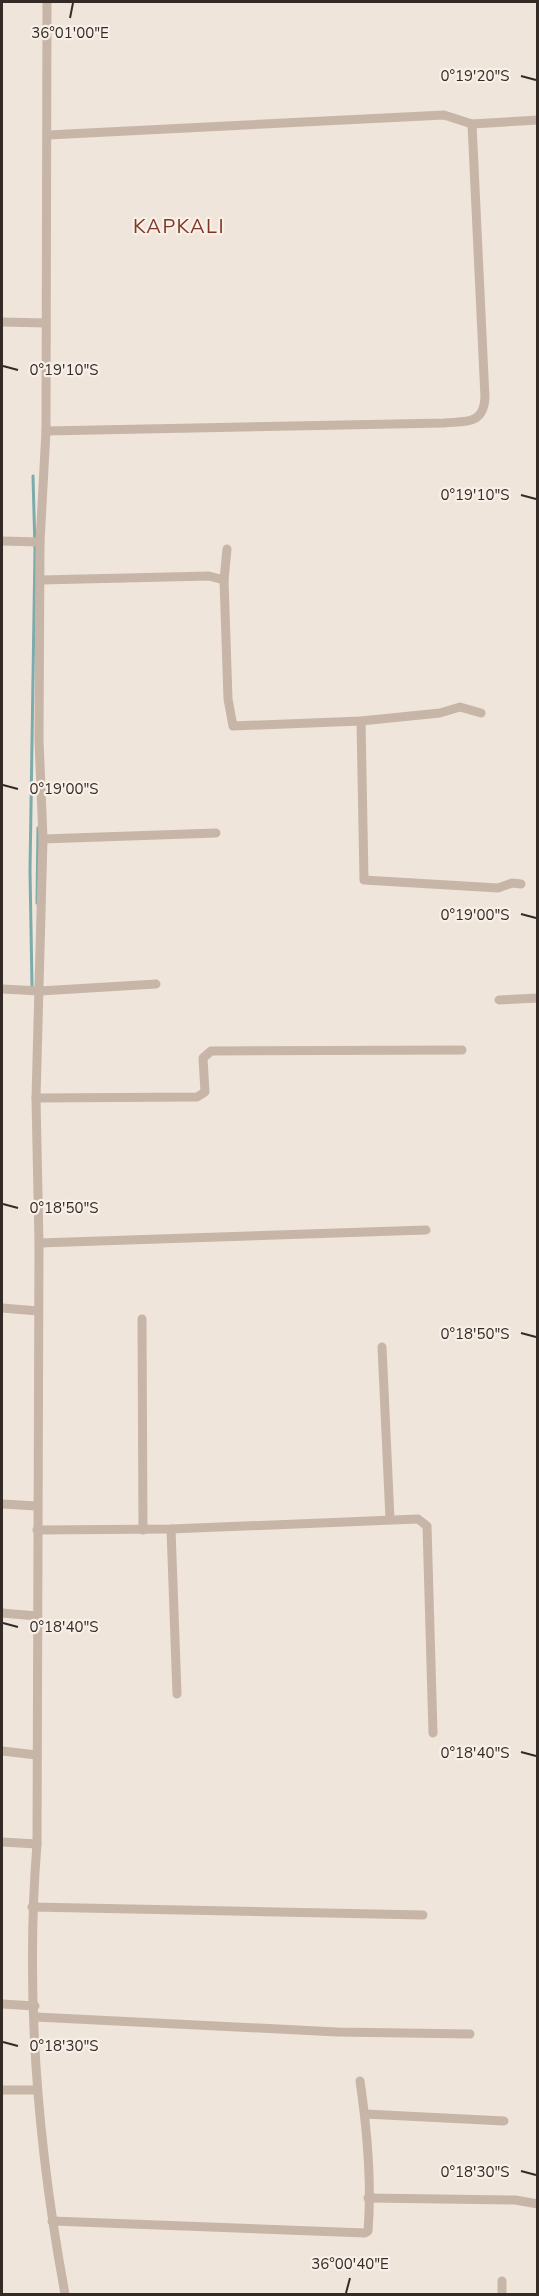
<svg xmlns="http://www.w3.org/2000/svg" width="539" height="2296" viewBox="0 0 539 2296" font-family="'Nunito Sans',sans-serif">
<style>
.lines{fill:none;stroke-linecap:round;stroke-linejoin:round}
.stream{stroke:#7cabab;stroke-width:3}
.minor{stroke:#c7b5a8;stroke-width:9}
.ticks{fill:none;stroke:#342b27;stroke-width:2}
.labels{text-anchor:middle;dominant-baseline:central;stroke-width:4.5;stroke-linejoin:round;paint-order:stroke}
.quarter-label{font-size:20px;letter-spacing:1.5px;fill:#7e3726;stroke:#f8efe7}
.ticks-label{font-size:15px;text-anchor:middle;fill:#342b27;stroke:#f8efe7;stroke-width:4.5;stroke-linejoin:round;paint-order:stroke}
</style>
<rect width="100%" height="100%" fill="#f0e5db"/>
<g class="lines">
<!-- stream -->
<g class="stream">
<path d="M37 903 38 828"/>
<path d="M32 986 30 871 35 550 33 476"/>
</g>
<!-- minor -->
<g class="minor">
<path d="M47 2 46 431 40 542 39 740 43 839 36 1098 39 1243 37 1844C25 1993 38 2148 65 2294"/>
<path d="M48 135 444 115 472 124 538 120"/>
<path d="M2 322 46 323"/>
<path d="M46 431 444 423C466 421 483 425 485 398L472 124"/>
<path d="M2 541 40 542"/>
<path d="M227 549 224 580 228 699 233 726 361 721 440 713 460 707 481 713"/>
<path d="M41 580 209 576 224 580"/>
<path d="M361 721 364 880 498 888 512 883 521 884"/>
<path d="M43 839 216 833"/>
<path d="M2 989 40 991 156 984"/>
<path d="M499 1000 538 998"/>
<path d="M36 1098 197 1097 205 1092 203 1058 211 1051 462 1050"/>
<path d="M39 1243 426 1230"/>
<path d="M2 1308 38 1311"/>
<path d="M142 1319 143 1530"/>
<path d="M382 1347 390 1519"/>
<path d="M2 1504 37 1506"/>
<path d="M171 1529 177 1694"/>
<path d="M37 1530 171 1529 418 1519 427 1526 433 1733"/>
<path d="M2 1613 37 1616"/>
<path d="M2 1751 37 1755"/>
<path d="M2 1842 37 1844"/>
<path d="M32 1907 423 1915"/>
<path d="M2 2004 35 2006"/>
<path d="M36 2017 337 2032 470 2034"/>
<path d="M2 2090H37"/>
<path d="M365 2114 504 2121"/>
<path d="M368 2198 515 2200 538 2204"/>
<path d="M52 2221 365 2233 368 2231C372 2182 367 2129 360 2081"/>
<path d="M502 2294V2281"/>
</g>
</g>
<!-- ticks -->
<path class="ticks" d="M70 18 73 3M521 76 536 80M3 366 18 370M521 495 536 499M3 785 18 789M521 914 536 918M3 1204 18 1208M521 1333 536 1337M3 1623 18 1627M521 1752 536 1756M3 2042 18 2046M521 2171 536 2175M346 2293 350 2278"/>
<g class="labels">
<!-- quarter labels -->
<g class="quarter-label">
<text x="179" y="226">KAPKALI</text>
</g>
</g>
<g class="ticks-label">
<text x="70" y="38">36°01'00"E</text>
<text x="475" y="81">0°19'20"S</text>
<text x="64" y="375">0°19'10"S</text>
<text x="475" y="500">0°19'10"S</text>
<text x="64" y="794">0°19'00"S</text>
<text x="475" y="920">0°19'00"S</text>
<text x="64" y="1213">0°18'50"S</text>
<text x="475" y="1339">0°18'50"S</text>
<text x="64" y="1632">0°18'40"S</text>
<text x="475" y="1758">0°18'40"S</text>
<text x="64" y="2051">0°18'30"S</text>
<text x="475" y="2177">0°18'30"S</text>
<text x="350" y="2269">36°00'40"E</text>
</g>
<!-- border -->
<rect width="539" height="2296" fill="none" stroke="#342b27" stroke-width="6"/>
</svg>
